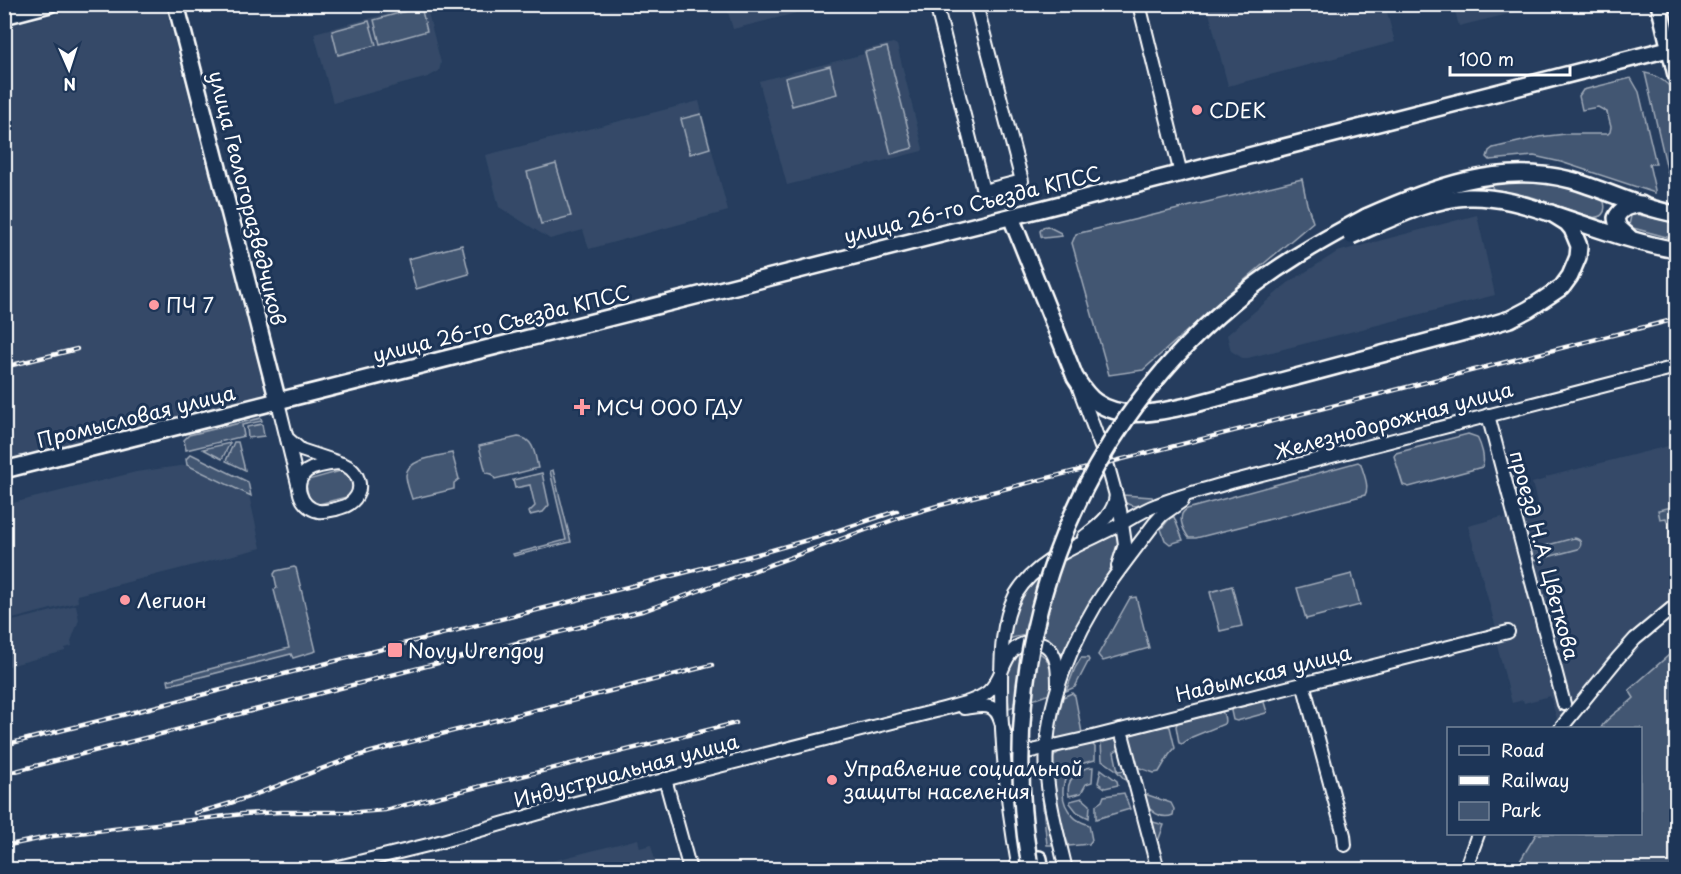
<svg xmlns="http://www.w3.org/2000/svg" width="1681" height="874" viewBox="0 0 1681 874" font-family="'Playpen Sans',sans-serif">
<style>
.built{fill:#344a68}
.green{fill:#425672;stroke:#a0aab8;stroke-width:1.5}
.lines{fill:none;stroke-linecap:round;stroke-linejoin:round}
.minor-casing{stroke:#fff;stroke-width:16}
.major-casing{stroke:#fff;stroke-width:20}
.minor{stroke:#1d3557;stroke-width:12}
.major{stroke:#1d3557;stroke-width:15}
.rail-casing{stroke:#fff;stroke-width:4.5}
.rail{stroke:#1d3557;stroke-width:2;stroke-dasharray:7;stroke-linecap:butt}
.major-bridge-casing{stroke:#fff;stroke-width:20;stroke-linecap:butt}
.major-bridge{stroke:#1d3557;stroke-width:15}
.poi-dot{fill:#ff9aa2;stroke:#1d3557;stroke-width:2}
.labels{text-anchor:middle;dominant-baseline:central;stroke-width:6;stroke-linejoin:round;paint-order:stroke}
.poi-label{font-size:20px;fill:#fff;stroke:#1d3557;text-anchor:start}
.street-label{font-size:20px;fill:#fff;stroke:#1d3557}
</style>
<rect width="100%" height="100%" fill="#263d5e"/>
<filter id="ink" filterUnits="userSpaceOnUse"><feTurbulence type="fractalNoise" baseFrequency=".0167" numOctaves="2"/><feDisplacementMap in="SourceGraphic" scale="12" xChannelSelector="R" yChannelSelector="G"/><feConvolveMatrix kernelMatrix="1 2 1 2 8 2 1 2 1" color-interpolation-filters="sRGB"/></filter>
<g filter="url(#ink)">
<!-- built -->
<g class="built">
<path d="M1453 4H1545V5L1459 26Z"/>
<path d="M91 5H163L166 9 264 390 261 396 252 400 5 461V27Z"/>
<path d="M420 5H426L441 63 439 71 428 77 333 103 314 33Z"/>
<path d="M824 5V6L733 29 726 5Z"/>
<path d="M1207 5H1385L1395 42 1228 86Z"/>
<path d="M893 43 897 45 923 149 922 151 787 185 759 81 864 54 863 50Z"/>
<path d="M699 101 728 211 589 249 583 230 550 239 499 207 486 155Z"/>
<path d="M1477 215 1495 295 1244 359 1231 351 1227 335 1288 283 1337 252Z"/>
<path d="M1676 444V599L1634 632 1617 648 1583 688 1561 718 1557 719 1550 696 1524 703 1523 700 1512 703 1493 630 1496 628 1468 526 1502 517 1503 519 1539 510 1532 483 1546 479V477Z"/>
<path d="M187 465 249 495 261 548 77 595 78 602 5 621V505L136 472Z"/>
<path d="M76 605 79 620 71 641 72 646 65 648V651L5 667V623Z"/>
<path d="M638 839 640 848 651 845 656 864 634 869H521Z"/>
</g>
<!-- green -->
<g class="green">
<path d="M421 7 427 31 380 44 374 20Z"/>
<path d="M369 21 376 45 338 55 332 31Z"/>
<path d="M887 47 913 148 891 154 865 52Z"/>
<path d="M830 66 837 94 792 106 785 78Z"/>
<path d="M1645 73C1657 75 1672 84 1676 98 1678 105 1674 109 1673 116 1672 122 1676 128 1676 134 1679 157 1677 181 1676 204H1675Z"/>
<path d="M1631 78 1639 92 1656 164H1649L1655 190V193L1561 162 1534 156 1490 160 1487 157 1489 151 1493 148 1539 137 1565 134H1608L1610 132 1611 127 1607 112 1598 107 1582 110 1579 96 1583 90Z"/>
<path d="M701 114 710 148 690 154 681 119Z"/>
<path d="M556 164 571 216 541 224 527 172Z"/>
<path d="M1302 179 1307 204 1313 222 1234 289 1143 370 1109 375 1072 243 1076 234Z"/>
<path d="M1520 181C1545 182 1584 184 1604 202 1607 213 1601 219 1590 217L1532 197 1497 191 1493 189 1492 187 1494 183 1496 182Z"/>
<path d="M1635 214 1671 222 1674 239 1633 228 1629 225 1631 216Z"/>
<path d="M1047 226 1061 233 1062 236 1044 238 1041 236 1040 231 1043 227Z"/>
<path d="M462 245 469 274 416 289 408 259Z"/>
<path d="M261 418 262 421 242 425 244 436 186 450 184 440 189 435Z"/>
<path d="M262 424 264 436 248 438 247 427Z"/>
<path d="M1468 434 1477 437C1481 445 1486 459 1482 467L1409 487 1403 485 1394 456 1396 453Z"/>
<path d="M518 437C534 438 535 455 538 468L495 479 492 474 486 473 479 446Z"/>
<path d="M234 442H238L245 470 226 461Z"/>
<path d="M230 443 222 459 203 449Z"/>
<path d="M452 453 459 479 454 483V489L412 499C410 492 406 483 406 475 407 459 439 456 452 453Z"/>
<path d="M191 454 248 482 251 496 187 465 186 459Z"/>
<path d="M1358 462 1361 464C1363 473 1370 486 1365 495L1196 538H1189C1183 530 1176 515 1187 509Z"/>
<path d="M344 470 351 473 354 489 350 496 315 505 310 501 306 486 308 480Z"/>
<path d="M553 470 571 542 514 556 513 554 566 540 550 471Z"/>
<path d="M542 473 549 505 543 512 530 515 529 512 535 506 530 485 515 488 513 480Z"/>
<path d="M1123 495 1152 497 1154 500C1143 504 1133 510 1124 501Z"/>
<path d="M1673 507 1675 516H1676V535L1671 536 1666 518 1660 519 1658 510Z"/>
<path d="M1174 517 1183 540 1170 544 1165 540 1161 529 1170 518Z"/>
<path d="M1114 532 1117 533C1124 558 1093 597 1081 618 1073 631 1068 644 1061 656 1058 653 1054 645 1050 642 1037 631 1022 635 1008 639 1021 571 1059 561 1114 532Z"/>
<path d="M1574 538C1581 539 1583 544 1578 549L1532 561 1529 550Z"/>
<path d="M294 567 296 568 316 651 293 658 291 654 169 685 168 680 289 648 274 590 277 588 274 574 276 571Z"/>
<path d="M1352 574 1360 605 1306 619 1297 588Z"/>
<path d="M1232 586 1242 626 1220 631 1210 592Z"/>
<path d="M1136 597 1149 648 1103 661 1098 655 1130 598Z"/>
<path d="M1676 649V869H1517L1520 861 1536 834H1640V728H1601C1605 718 1625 707 1634 698L1629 690Z"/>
<path d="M1032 650C1053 655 1054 676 1050 694L1009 708 1007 687 1008 667 1016 654Z"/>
<path d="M1081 658H1088L1089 660 1075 687 1066 691 1075 668Z"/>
<path d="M1072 693 1075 696 1082 733 1057 739 1054 736 1063 697Z"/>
<path d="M1263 699 1267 712 1266 713 1237 721 1233 720 1231 711 1232 707Z"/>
<path d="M1220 710C1224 712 1226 720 1224 724L1192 737 1182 744 1179 743 1176 726 1178 722Z"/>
<path d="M1163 726H1168L1170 727 1175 748 1169 755 1159 772 1154 773 1137 767 1128 739 1129 735Z"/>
<path d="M1112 738 1118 742 1120 748 1114 752 1118 771 1126 770 1130 782H1127L1115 769 1102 760 1101 742Z"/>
<path d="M1091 743 1095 747V760C1088 762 1082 763 1077 766 1059 777 1059 802 1073 816 1077 821 1084 823 1089 825L1092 840 1089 844 1069 846C1063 833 1048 772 1053 759 1054 755 1056 755 1059 752Z"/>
<path d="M1093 767 1092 782 1086 784 1081 793 1069 796C1065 780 1078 768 1093 767Z"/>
<path d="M1101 769 1117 781 1118 785 1105 788 1098 783Z"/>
<path d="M1124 793 1130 809 1096 819V805L1102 801 1104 796Z"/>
<path d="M1145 794 1171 803 1174 809 1173 815C1162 820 1153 813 1146 805Z"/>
<path d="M1042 797H1043L1053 845H1047Z"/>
<path d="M1082 798 1090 805 1089 818 1077 812 1070 803V801Z"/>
<path d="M1153 822 1164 825 1157 844H1156L1151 823Z"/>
</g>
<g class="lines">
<defs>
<g id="minor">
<path d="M936 4 983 191 1022 181 976 4"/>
<path d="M1139 4 1181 174"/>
<path d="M1079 388 1107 463 1120 510 1125 544 1118 566"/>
<path d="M278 402 299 488"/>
<path d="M1488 415 1564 704"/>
<path d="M287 438 301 450 337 462"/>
<path d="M338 463C358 466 368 491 349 504 345 507 341 507 336 509 330 510 324 512 318 511 300 507 292 483 307 471 315 466 329 464 338 463Z"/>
<path d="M1084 537C1099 525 1114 515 1116 495"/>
<path d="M1303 683 1344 835 1345 845"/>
<path d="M964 708C972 707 985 704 992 708 1008 718 998 750 1023 753L1089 738 1508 632"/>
<path d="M1561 728 1618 658 1635 639 1676 605"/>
<path d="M1121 730 1158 870"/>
<path d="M665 779 690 870"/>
<path d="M326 870 432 844 564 806 640 786 936 711C952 706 974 703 988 692 1005 678 1002 648 1027 643 1032 642 1040 642 1045 645 1059 654 1058 674 1058 688"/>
<path d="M1019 870C1008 810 1001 749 1001 688 1001 657 1001 622 1016 594 1037 559 1082 544 1117 526 1130 519 1143 510 1157 505 1181 495 1207 489 1231 482L1676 367"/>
<path d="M1066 870C1059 838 1049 807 1047 775 1042 707 1072 638 1110 583 1124 563 1139 544 1154 524L1162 515 1182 501"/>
<path d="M1465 870 1478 834"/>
</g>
<g id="major">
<path d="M176 4 278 402"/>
<path d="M1659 4 1676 75"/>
<path d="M4 16 50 4"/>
<path d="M1011 217 1075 377C1081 386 1086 395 1096 402 1124 422 1165 411 1195 404L1483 327 1510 319 1529 309 1562 287 1570 276 1578 257 1579 246 1572 229 1567 223 1551 213"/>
<path d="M1366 217C1431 188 1500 161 1571 180 1606 190 1640 208 1676 214"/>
<path d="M1376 225C1406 212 1436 199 1468 197 1497 196 1526 205 1553 214 1593 227 1635 243 1676 250"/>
<path d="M1629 237 1618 227 1616 218C1621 207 1630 206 1641 204"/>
<path d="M4 470 1045 208 1676 47"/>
<path d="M1039 859 1041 870"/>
</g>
</defs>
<!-- minor casing -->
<use href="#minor" class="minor-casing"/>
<!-- major casing -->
<use href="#major" class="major-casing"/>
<!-- minor -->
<use href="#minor" class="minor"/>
<!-- major -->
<use href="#major" class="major"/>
<defs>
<g id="rail">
<path d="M4 367 77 349"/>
<path d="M4 745 754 555 818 537 897 511"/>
<path d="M4 774 646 610 904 516 937 506 1676 319"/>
<path d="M195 813C256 799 311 769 371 752L712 665"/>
<path d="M4 846 53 836 243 814 281 812H359L385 810 736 723"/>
</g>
</defs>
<!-- rail casing -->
<use href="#rail" class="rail-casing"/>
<!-- rail -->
<use href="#rail" class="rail"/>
<defs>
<g id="major-bridge">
<path d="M1351 236 1376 225"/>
<path d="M1029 861C995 650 1068 441 1232 303 1273 268 1319 242 1366 217"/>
</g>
</defs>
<!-- major-bridge casing -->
<use href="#major-bridge" class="major-bridge-casing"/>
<!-- major-bridge -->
<use href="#major-bridge" class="major-bridge"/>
</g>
</g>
<!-- markers -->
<g class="poi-dot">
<circle cx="1197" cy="110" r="6"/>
<circle cx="154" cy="305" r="6"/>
<path d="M579 398h6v6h6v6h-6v6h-6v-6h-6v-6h6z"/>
<circle cx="125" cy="600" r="6"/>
<rect x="387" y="642" width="16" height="16" rx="3"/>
<circle cx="832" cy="780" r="6"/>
</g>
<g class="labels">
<!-- poi labels -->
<g class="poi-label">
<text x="1209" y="110">CDEK</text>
<text x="166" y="305">ПЧ 7</text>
<text x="596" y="407">МСЧ ООО ГДУ</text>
<text x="137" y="600">Легион</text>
<text x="408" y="650">Novy Urengoy</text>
<text x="844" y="768">Управление социальной<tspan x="844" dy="23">защиты населения</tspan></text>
</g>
<!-- street labels -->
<g class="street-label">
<text transform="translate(248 198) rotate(76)">улица Геологоразведчиков</text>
<text transform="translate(972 204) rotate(-14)">улица 26-го Съезда КПСС</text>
<text transform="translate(501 323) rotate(-14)">улица 26-го Съезда КПСС</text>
<text transform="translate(136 416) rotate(-14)">Промысловая улица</text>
<text transform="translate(1393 420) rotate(-15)">Железнодорожная улица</text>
<text transform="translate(1545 555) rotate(75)">проезд Н.А. Цветкова</text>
<text transform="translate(1263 673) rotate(-14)">Надымская улица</text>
<text transform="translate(626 770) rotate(-15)">Индустриальная улица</text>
</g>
</g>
<!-- margin -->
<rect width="1681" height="874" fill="none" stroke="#1d3557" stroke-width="24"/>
<rect x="12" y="12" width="1657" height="850" fill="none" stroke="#fff" stroke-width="2" filter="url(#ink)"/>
<!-- legend -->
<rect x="1447" y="727" width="195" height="108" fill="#1d3557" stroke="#77869a" stroke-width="1.5"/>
<rect x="1459" y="746" width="30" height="9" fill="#1d3557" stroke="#77869a" stroke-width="1.5"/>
<text x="1501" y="757" font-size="18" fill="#ffffff">Road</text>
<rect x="1459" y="776" width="30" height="9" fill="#ffffff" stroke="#77869a" stroke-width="1.5"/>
<text x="1501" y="787" font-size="18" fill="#ffffff">Railway</text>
<rect x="1459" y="802" width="30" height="18" fill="#425672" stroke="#77869a" stroke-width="1.5"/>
<text x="1501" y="817" font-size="18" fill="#ffffff">Park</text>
<!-- north arrow -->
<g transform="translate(69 69) rotate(177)" stroke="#1d3557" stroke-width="4.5" paint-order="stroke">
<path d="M0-4.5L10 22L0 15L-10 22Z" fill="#ffffff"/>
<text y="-9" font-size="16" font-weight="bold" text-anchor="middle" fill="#ffffff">N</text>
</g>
<!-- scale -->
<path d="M1450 66v9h120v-9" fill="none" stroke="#ffffff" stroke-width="3"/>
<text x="1459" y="66" font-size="18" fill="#ffffff" stroke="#1d3557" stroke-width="4.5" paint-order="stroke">100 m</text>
</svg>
